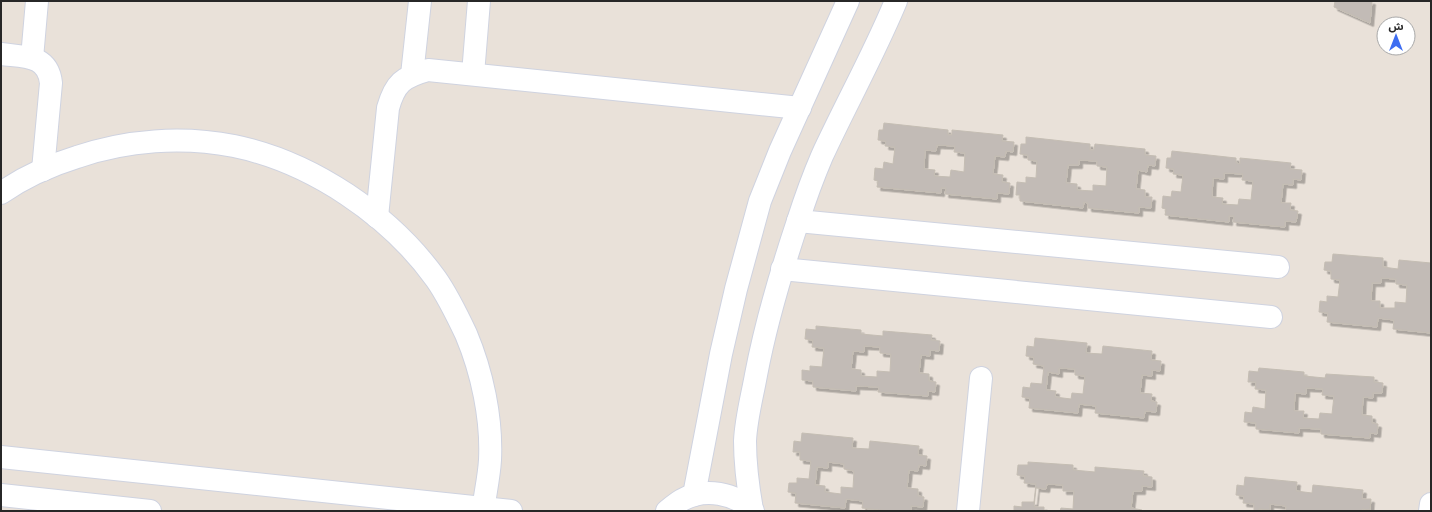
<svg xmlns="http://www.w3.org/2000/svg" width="1432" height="512" viewBox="0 0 1432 512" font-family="Commissioner,'Noto Sans Arabic',sans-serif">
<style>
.building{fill:#c2bbb6;stroke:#c4bdb3;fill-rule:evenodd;filter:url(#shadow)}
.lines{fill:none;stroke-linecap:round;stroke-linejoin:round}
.minor-casing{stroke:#cfd3e0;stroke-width:24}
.minor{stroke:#fff;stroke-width:22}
</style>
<defs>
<filter id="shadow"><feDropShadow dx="3.5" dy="3.5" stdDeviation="0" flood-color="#0004"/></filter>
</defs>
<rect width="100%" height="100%" fill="#e9e1d9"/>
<!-- building -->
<g class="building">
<path d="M1335 1H1372L1370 23 1334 7Z"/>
<path d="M884 123 948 130V135H952V130L1003 135 1002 141 1014 142 1013 152 1006 151 1005 157 995 156 993 174 1003 175 1002 182 1010 183 1009 194 997 193V199L945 194 946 188H941V193L877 187 878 181 874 180 875 168 883 169 884 162 893 164 895 147 885 146 886 141 878 140 879 130H883ZM937 145 955 146 954 152 965 153 964 172 951 170 950 177 934 176 935 170 924 169 925 150 936 151Z"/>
<path d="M1026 137 1090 144V150H1094L1095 144 1145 149V155L1156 156 1155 166 1148 165 1147 172 1138 170 1136 189 1145 190V197H1152L1151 208 1139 207V213L1088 208V203L1084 202 1083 208 1020 201V195H1016L1017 182 1026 183V177L1036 178 1037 161 1028 160V155L1020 154 1021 144H1026ZM1079 160 1097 161V166L1107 167 1106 186 1093 185V191L1077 190V184L1066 183 1068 165H1079Z"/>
<path d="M1172 151 1236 158V163L1240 164V158L1291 163 1290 169 1302 170 1301 180 1293 179V185L1283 184 1281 203H1291L1290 210 1298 211 1296 222 1285 221V227L1233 222 1234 216H1229V222L1165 215 1166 209 1162 208 1163 196 1171 197 1172 191 1181 192 1183 175 1173 174 1174 169 1166 168 1167 158H1171ZM1224 173 1243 174 1242 180 1253 181 1251 200 1239 199 1238 205 1222 204 1223 198 1212 197 1213 178 1224 179Z"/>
<path d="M1333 254 1383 258V267L1398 269 1399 260 1431 263V333L1393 329 1394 320 1378 318 1377 327 1327 322 1328 313 1319 312 1320 301 1327 302V296L1338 297 1340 280 1331 279V271L1324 270 1325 262H1332ZM1381 278 1396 279V284L1407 285 1406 303 1395 302V308H1380V301H1371L1372 283H1381Z"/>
<path d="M816 326 861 330V334L883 336V331L932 335 931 340 940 341 939 351 930 350V356L921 355 919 373 929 374V381L936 382 935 392 928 391V396L878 392 879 387 856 386V391L813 387V381L802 380V370L810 371V366L822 367 824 348 812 347 813 340 805 339 806 329 816 330ZM864 346 880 347V353L891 354 890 372 877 371V377L861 376V370L851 369 853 351 864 352Z"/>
<path d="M1035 338 1087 343 1086 353 1102 354 1103 346 1152 351 1151 360 1161 361 1160 371 1152 370V376L1142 375 1140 393 1152 394 1151 401 1157 402 1156 412 1145 411 1144 418 1095 413 1096 406 1079 404 1078 413 1029 408 1030 398 1022 397 1023 387 1030 388 1031 383 1042 384 1044 366 1033 364 1034 357 1026 356 1027 346 1034 347ZM1059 368 1075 369V375L1085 376 1083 394 1072 393 1071 399 1055 397 1056 391 1046 390 1048 372 1059 374Z"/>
<path d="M1259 368 1304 372V376L1325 378 1326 374 1374 377V382L1383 383 1382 393H1373V398L1363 397 1362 415 1372 416V423L1378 424 1377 434 1370 433V438L1321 434V429L1299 428V433L1256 429V423L1244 422 1245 412 1252 413 1253 407 1265 409 1266 390 1255 389 1256 382H1248L1249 371 1258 372ZM1306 388 1323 389 1322 395 1334 396 1332 414 1320 413 1319 419 1303 418 1304 411H1294L1295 393 1306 394Z"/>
<path d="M802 433 853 438 852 448 869 449 870 441 919 446 918 455 927 456 926 466 919 465 918 471 909 470 907 488 918 489V496L924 497 923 507 911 506V511H888L862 508 863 501 846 499 845 508 795 503 796 493 788 492 789 483H797V478L809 479 811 461 800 460V452H793L794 441 801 442ZM828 462 844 464V469L854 471 853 488 841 487V494L825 492V486L815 485 817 467 828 468Z"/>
<path d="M1028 462 1073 465V470L1095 472V467L1144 471 1143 476 1152 477V487L1142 486V491H1133L1131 508 1142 510V511H1060L1061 508 1073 509 1074 491H1063V485L1047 484 1046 489 1036 488 1034 507H1044V511H1014V506L1022 507V502H1034L1036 484 1024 483 1025 476 1017 475 1018 465H1028Z"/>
<path d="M1245 477 1297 482 1296 491 1312 493 1313 485 1363 490 1362 499H1371L1370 510 1362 509V511H1286V506L1270 504V510L1259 509V511H1254V504L1243 503 1244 496 1236 495 1237 485 1244 486Z"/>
</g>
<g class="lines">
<defs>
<g id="minor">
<path d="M1 54C23 57 48 54 51 83L43 170"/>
<path d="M32 58 37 1"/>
<path d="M473 74 479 1"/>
<path d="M412 75 420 1"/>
<path d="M1 193C24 177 51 165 77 157 127 140 182 136 234 146 312 162 390 215 436 279 448 296 457 315 466 334 482 372 492 418 490 460 489 477 485 494 483 511"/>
<path d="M377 217 388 108C395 83 403 77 428 70L800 108"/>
<path d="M798 221 1278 267"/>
<path d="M782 269 1271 317"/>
<path d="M1 457 511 511"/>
<path d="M1 495 150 511"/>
<path d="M694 495 721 354 736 289 760 201 780 151 848 1"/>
<path d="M752 510C748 487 745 464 745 441 746 419 752 397 756 375 766 322 781 272 798 221 805 199 813 177 822 156 846 104 874 54 896 1"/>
<path d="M667 511C672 507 677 503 682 500 705 487 735 493 753 511"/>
<path d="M968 511 981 378"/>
<path d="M1430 511 1431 504"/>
</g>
</defs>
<!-- minor casing -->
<use href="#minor" class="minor-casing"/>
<!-- minor -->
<use href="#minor" class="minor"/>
</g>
<!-- border -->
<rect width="1432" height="512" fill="none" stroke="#272727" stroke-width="4"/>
<!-- north arrow -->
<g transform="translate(1396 36)"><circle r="19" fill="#ffffff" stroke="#a9a9a9"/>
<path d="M0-3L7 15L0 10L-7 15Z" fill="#3e6df1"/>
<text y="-6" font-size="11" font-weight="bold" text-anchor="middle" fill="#272727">ش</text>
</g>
</svg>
